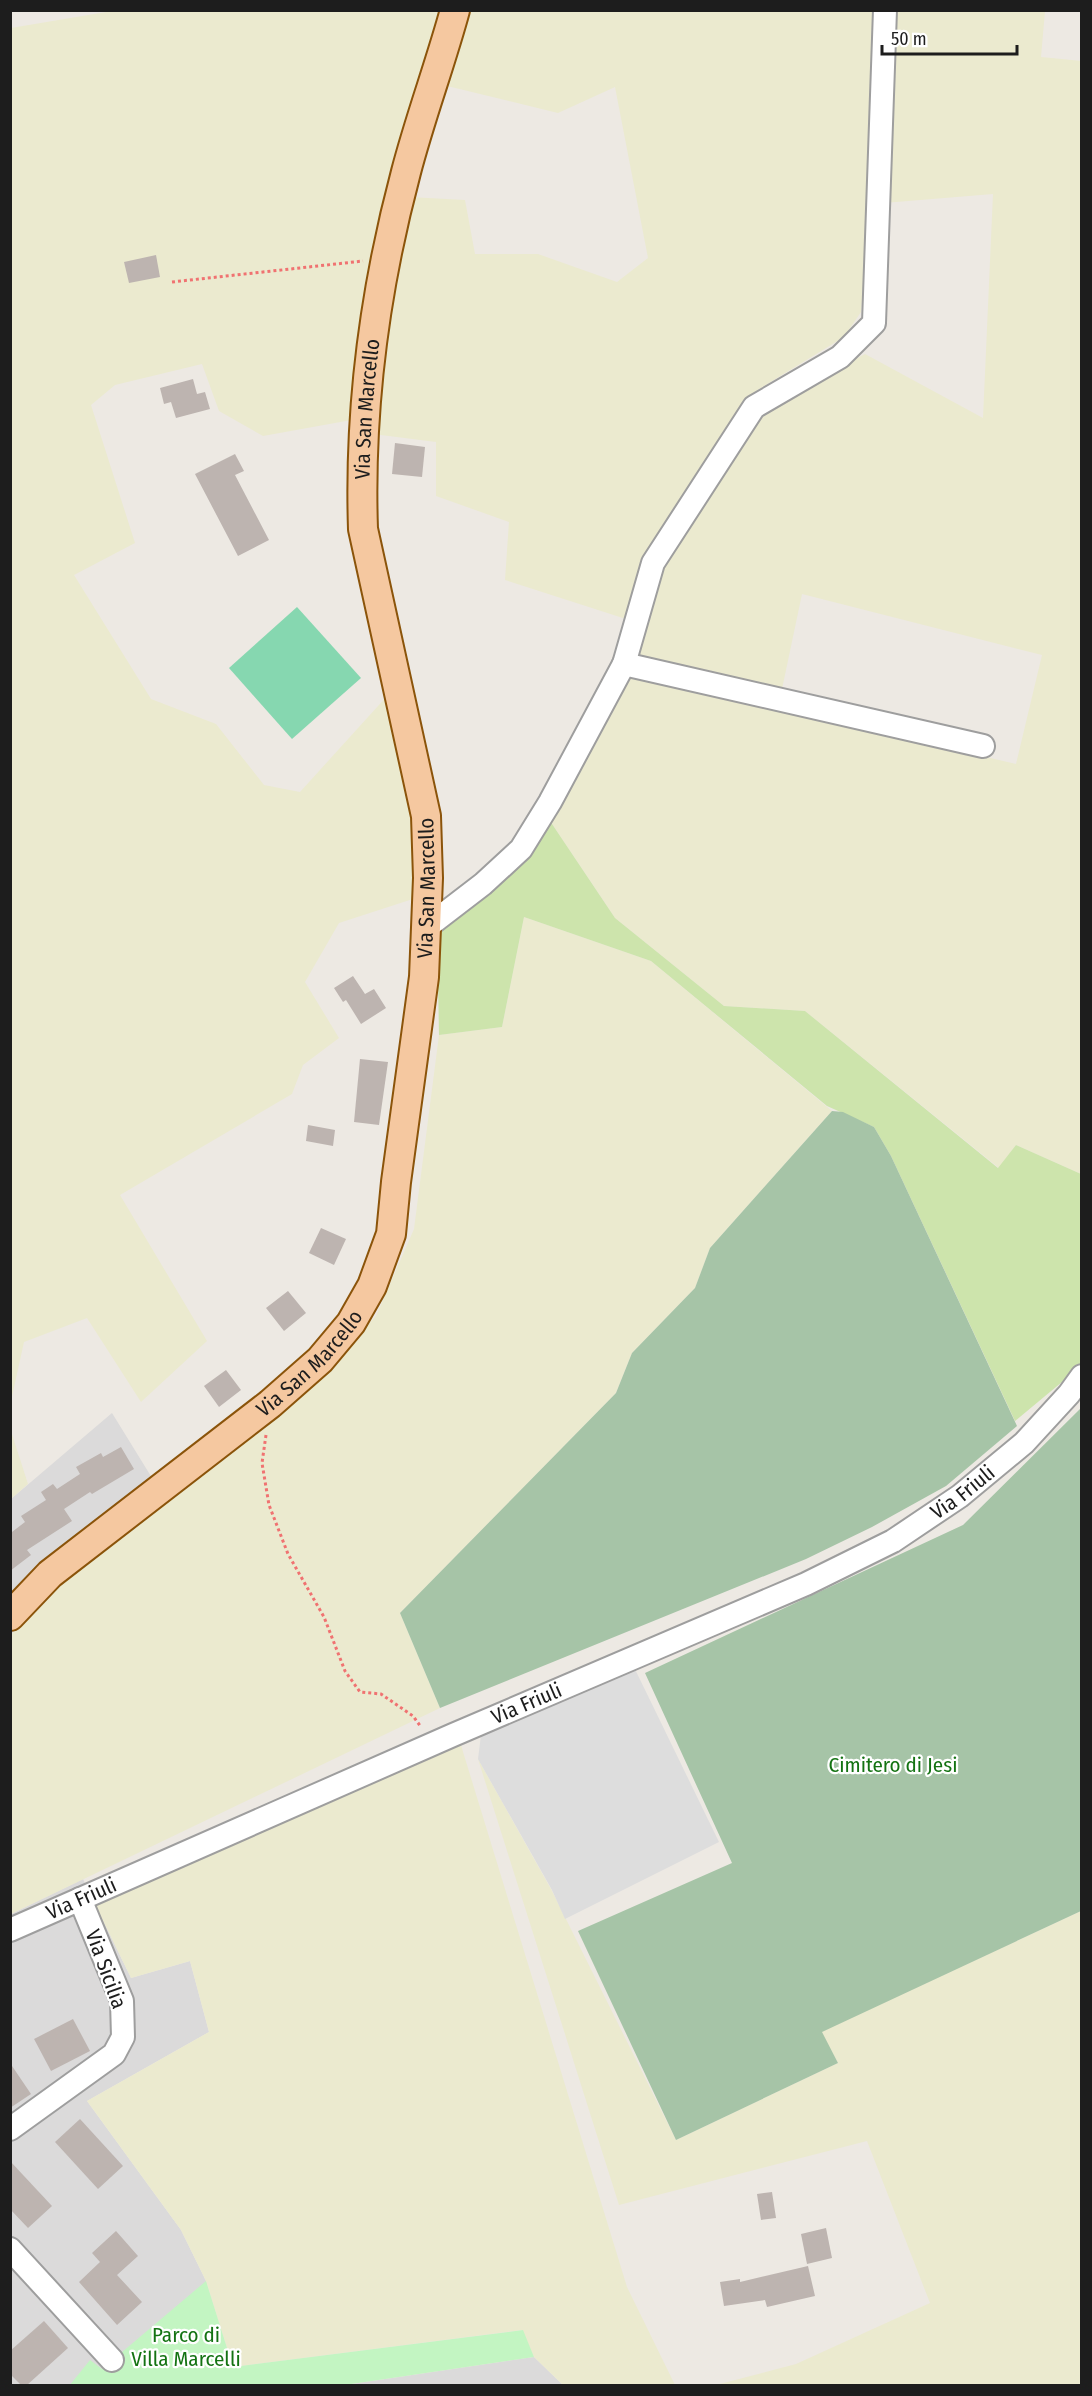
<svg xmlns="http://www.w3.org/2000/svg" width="1092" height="2396" viewBox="0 0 1092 2396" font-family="'Fira Sans Condensed',sans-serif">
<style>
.residential{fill:#dbdada}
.farmland{fill:#ebeacf}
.grass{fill:#cde4ac}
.cemetery{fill:#a6c4a7}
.park{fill:#c3f5c2}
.pitch{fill:#86d7b0}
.parking{fill:#ddd}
.building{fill:#bdb4b0}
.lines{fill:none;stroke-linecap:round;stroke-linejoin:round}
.minor-casing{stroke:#9e9e9e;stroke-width:26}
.major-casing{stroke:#8b540a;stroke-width:32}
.path{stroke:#f07271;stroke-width:3;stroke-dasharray:3 3;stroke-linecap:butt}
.minor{stroke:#fff;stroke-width:22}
.major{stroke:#f5c8a0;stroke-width:28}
.labels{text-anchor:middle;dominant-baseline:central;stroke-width:4.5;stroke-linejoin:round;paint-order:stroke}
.street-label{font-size:21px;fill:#1d1d1d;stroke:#fff}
.park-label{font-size:21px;fill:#147313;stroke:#fff}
</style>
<rect width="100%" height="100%" fill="#ede9e3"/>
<!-- residential -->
<g class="residential">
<path d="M112 1413 165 1499 56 1583 11 1635V1499Z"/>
<path d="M83 1879 131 1978 190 1961 209 2032 87 2101 181 2230 206 2281 229 2385 11 2386V1914Z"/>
<path d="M534 2357 563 2385 338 2386Z"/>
</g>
<!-- farmland -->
<g class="farmland">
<path d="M118 10 444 11 357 419 263 436 219 411 202 364 115 385 91 405 135 543 74 575 151 699 216 724 264 785 300 792 388 695 416 824 419 897 339 923 305 982 339 1038 303 1065 292 1094 120 1195 207 1341 141 1402 87 1318 24 1342 11 1401V28Z"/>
<path d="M463 11H880L871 203 861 312 844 337 756 391 649 557 626 619 505 580 509 522 436 496V442L373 434 385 315 409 197 465 200 475 254H538L617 282 648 258 615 87 558 113 443 85Z"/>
<path d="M892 11H1045L1041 57 1082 61 1081 1174 1016 1145 999 1168 805 1011 724 1006 615 918 550 821 632 674 1016 764 1042 655 802 594 782 689 637 657 660 569 760 410 865 354 983 418 993 194 884 203Z"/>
<path d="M524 917 651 961 832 1111 710 1248 695 1288 632 1353 616 1393 400 1613 440 1708 11 1914V1635L56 1583 305 1390 376 1316 414 1229 439 1035 502 1027Z"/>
<path d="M10 1428 28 1484 11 1499H10Z"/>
<path d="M460 1742 627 2287 675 2385H563L534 2357 522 2330 233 2367 206 2281 181 2230 87 2101 209 2032 190 1961 131 1978 94 1902Z"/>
<path d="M478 1759 552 1891 676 2140 838 2063 821 2032 1081 1911V2385H716L796 2364 930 2303 867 2141 619 2205Z"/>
</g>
<!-- grass -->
<path class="grass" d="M550 821 615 918 724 1006 805 1011 998 1168 1016 1145 1081 1174 1082 1360 1074 1372 1015 1421 891 1156 874 1127 827 1106 651 961 524 917 502 1027 439 1035 437 925Z"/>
<!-- cemetery -->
<g class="cemetery">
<path d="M832 1111 843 1112 874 1127 891 1156 1017 1426 946 1486 872 1527 806 1559 440 1708 400 1613 616 1393 632 1353 695 1288 710 1248Z"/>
<path d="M1081 1408V1911L822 2032 838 2063 676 2140 578 1931 732 1863 645 1673 963 1525Z"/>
</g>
<!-- park -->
<path class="park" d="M206 2281 233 2367 523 2330 534 2357 338 2386H69L90 2360 102 2369Z"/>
<!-- pitch -->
<path class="pitch" d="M297 607 361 678 292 739 229 668Z"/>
<!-- parking -->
<path class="parking" d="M631 1661 719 1842 565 1919 552 1890 478 1759 482 1727Z"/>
<!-- building -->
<g class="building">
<path d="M156 255 160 277 129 283 124 262Z"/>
<path d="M193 379 197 394 205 392 210 409 176 418 171 402 164 404 160 388Z"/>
<path d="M395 443 425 447 422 477 392 474Z"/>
<path d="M235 454 244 471 235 475 269 540 238 556 195 474Z"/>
<path d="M353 976 365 994 374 989 386 1008 361 1024 346 1000 343 1002 334 988Z"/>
<path d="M360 1059 388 1062 379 1125 354 1122Z"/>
<path d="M308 1125 335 1130 333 1146 306 1141Z"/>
<path d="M321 1228 346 1239 334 1265 309 1253Z"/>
<path d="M288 1291 306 1313 284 1331 266 1308Z"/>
<path d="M226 1370 241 1390 219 1407 204 1386Z"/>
<path d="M121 1447 134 1469 92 1494 90 1492 64 1509 72 1521 27 1550 31 1555 10 1571V1530L12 1532 25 1522 21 1516 46 1500 41 1492 53 1484 57 1489 80 1474 76 1467 101 1453 103 1457Z"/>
<path d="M73 2019 90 2051 51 2071 34 2039Z"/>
<path d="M10 2063 31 2094 10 2108Z"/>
<path d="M80 2119 123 2166 98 2189 55 2142Z"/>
<path d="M10 2161 52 2206 28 2228 10 2209Z"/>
<path d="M772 2192 776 2218 761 2220 757 2194Z"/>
<path d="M826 2228 832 2258 807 2264 801 2234Z"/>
<path d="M116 2231 138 2256 117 2275 142 2302 117 2325 79 2282 100 2262 92 2253Z"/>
<path d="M808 2266 815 2296 767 2307 765 2300 724 2306 720 2282 740 2279V2282Z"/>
<path d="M44 2321 68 2348 27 2385H21L10 2374V2351Z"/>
</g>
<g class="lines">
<defs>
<g id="minor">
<path d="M624 664 653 563 754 407 840 357 874 323 885 10"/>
<path d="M427 927 483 884 521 849 550 802 624 664 983 746"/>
<path id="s1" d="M10 1930 453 1735 806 1584 893 1541 960 1496 1024 1443 1069 1394 1082 1376"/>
<path d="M10 2129 114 2054 123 2037 122 2001 80 1899"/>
<path d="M10 2249 112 2360"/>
</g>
<g id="major">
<path id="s2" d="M10 1616 50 1574 270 1404 320 1360 351 1323 372 1286 391 1234 396 1182 424 977 428 878 426 816 363 529C359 410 375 288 406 172 420 118 440 65 455 10"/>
</g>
</defs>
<!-- minor casing -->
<use href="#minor" class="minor-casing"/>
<!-- major casing -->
<use href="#major" class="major-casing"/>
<!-- path -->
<g class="path">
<path d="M172 282 363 261"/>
<path d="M266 1435 262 1463 269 1505 288 1554 324 1617 345 1671 360 1692 381 1694 413 1716 421 1727"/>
</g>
<!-- minor -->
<use href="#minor" class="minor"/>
<!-- major -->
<use href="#major" class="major"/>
</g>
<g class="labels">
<!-- street labels -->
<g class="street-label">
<text stroke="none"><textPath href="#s2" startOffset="1383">Via San Marcello</textPath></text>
<text stroke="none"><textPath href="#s2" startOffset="897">Via San Marcello</textPath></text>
<text stroke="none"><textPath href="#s2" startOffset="393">Via San Marcello</textPath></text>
<text stroke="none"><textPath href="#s1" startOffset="1050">Via Friuli</textPath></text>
<text stroke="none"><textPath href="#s1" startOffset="564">Via Friuli</textPath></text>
<text stroke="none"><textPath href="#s1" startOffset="78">Via Friuli</textPath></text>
<text transform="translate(106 1969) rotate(70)">Via Sicilia</text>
</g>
<!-- park labels -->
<g class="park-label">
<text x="893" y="1765">Cimitero di Jesi</text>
<text x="186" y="2335">Parco di<tspan x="186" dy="24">Villa Marcelli</tspan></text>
</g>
</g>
<!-- border -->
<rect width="1092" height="2396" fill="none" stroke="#1d1d1d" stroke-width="24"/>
<!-- scale -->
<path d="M882 45v9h135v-9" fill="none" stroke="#1d1d1d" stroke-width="3"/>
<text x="891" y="45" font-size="18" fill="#1d1d1d" stroke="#ffffff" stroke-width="4.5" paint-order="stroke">50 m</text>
</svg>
